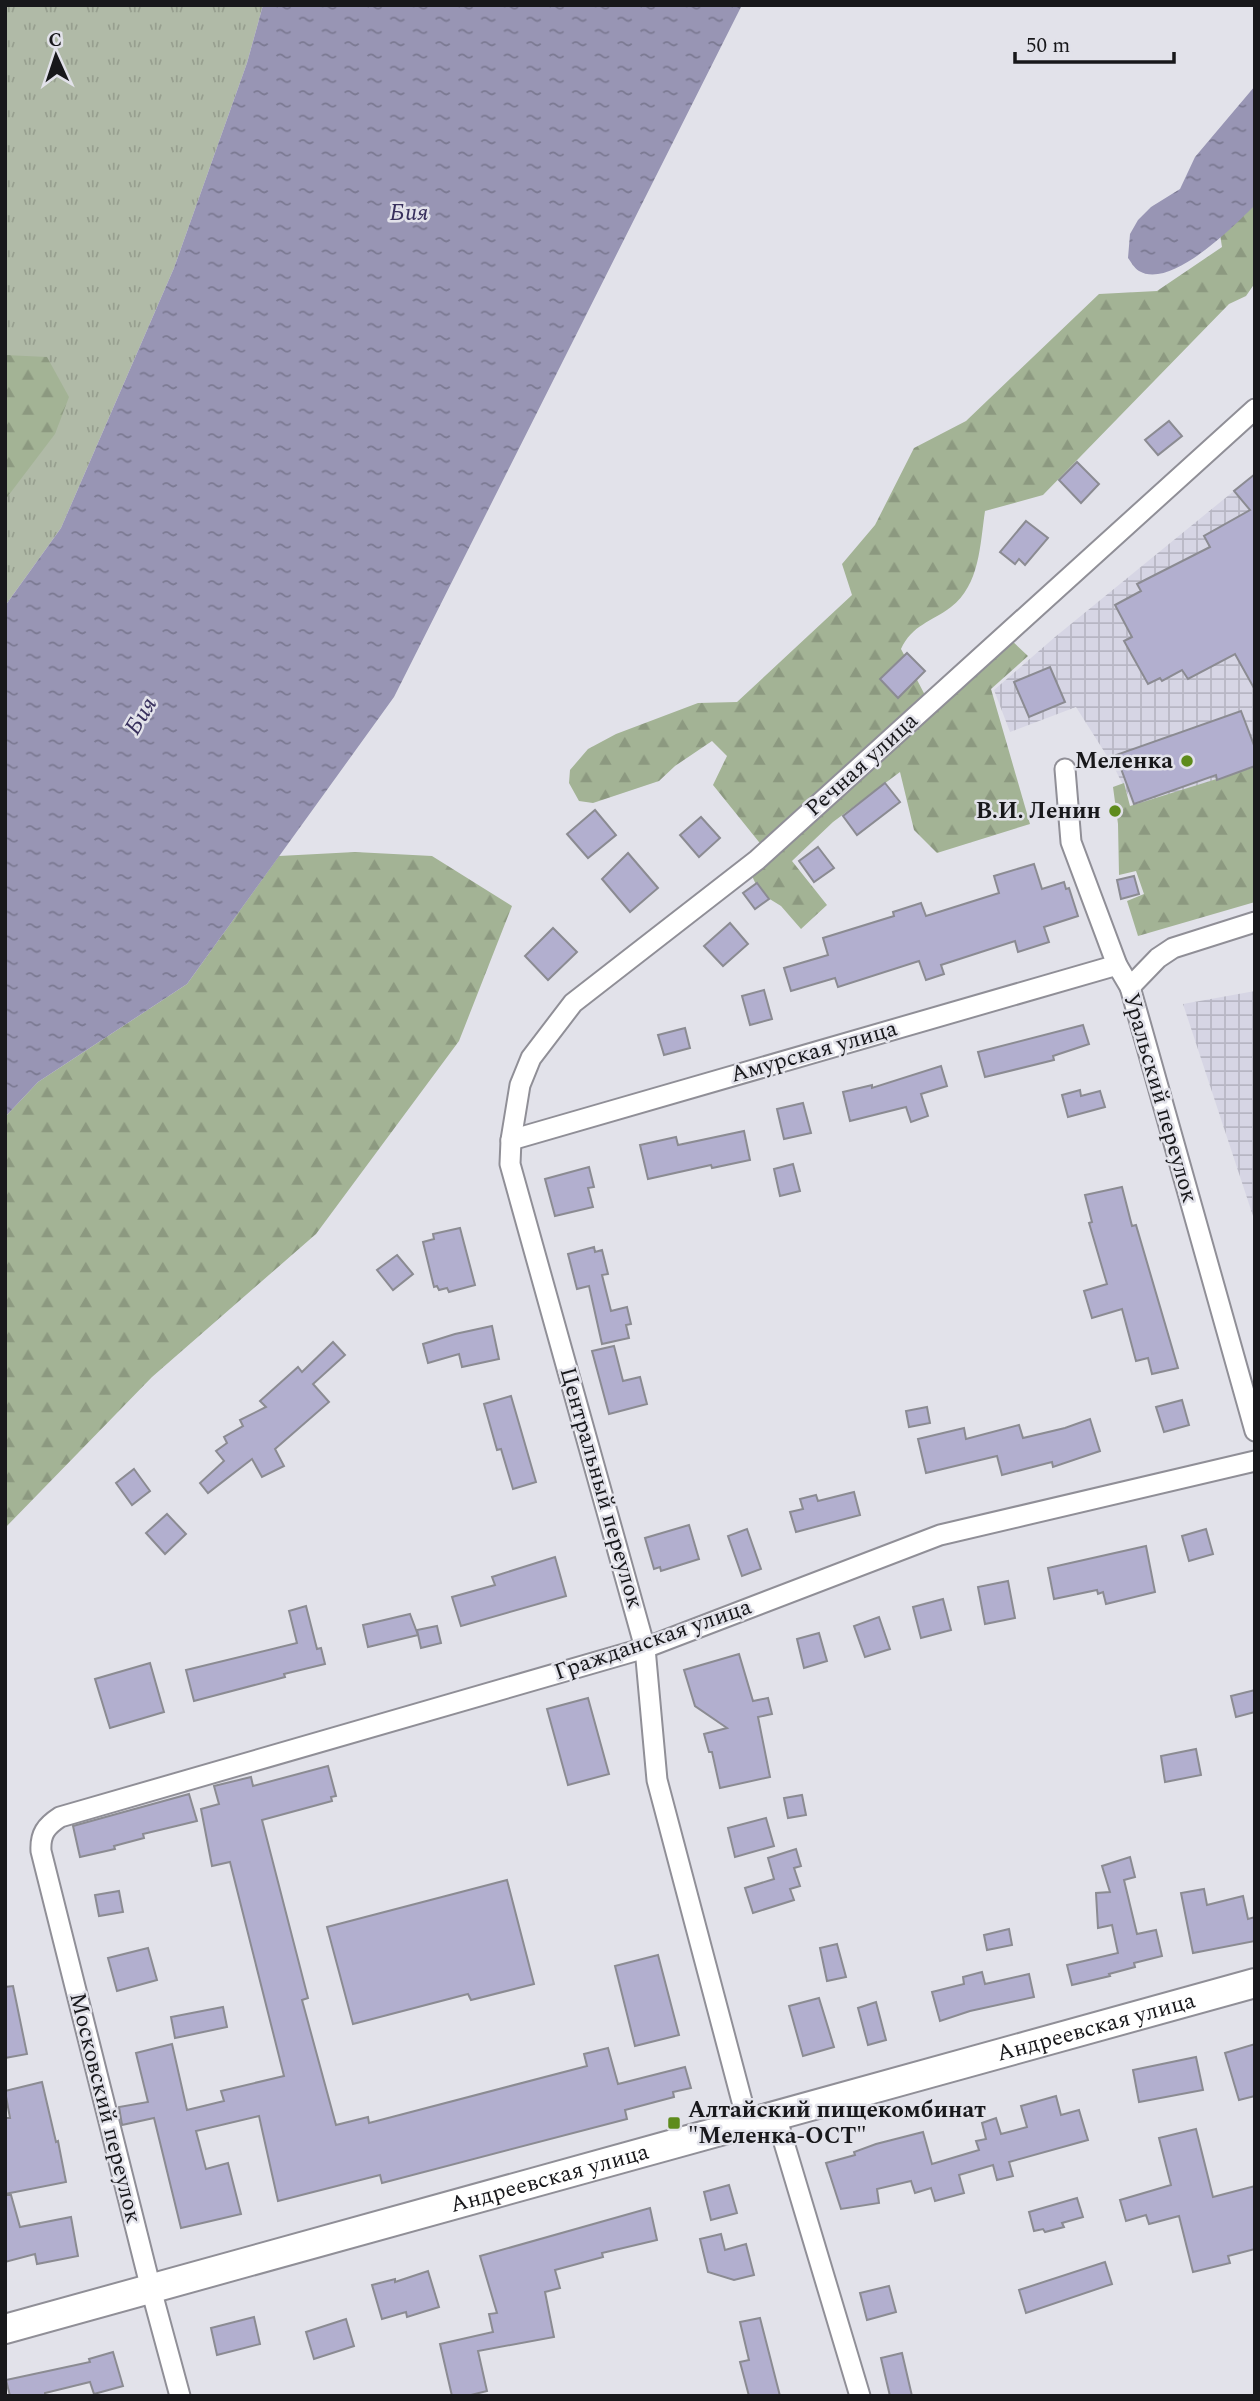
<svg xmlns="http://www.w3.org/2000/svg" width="1260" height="2401" viewBox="0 0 1260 2401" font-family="Spectral,serif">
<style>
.industrial{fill:url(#industrial-grid)}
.grass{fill:url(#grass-tufts)}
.forest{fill:url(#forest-firs)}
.water{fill:url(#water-ripples)}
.building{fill:#b2afcf;stroke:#8b8b92;stroke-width:2}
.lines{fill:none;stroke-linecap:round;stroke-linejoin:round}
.street-casing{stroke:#908f97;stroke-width:23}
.secondary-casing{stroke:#908f97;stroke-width:32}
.street{stroke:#fff;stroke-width:19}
.secondary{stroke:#fff;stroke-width:28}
.poi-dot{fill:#5e8b1c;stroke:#e2e2ea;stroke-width:2.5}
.labels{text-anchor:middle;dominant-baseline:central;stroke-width:5;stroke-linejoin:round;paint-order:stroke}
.poi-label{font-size:23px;font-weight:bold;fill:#18181b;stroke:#e2e2ea;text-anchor:end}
.street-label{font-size:23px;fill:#18181b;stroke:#e2e2ea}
.water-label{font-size:24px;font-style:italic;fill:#38305d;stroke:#e2e2ea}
</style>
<defs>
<pattern id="industrial-grid" width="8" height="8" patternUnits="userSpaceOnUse" patternTransform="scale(1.75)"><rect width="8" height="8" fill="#d6d5e4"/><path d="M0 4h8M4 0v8" fill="none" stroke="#b7b6c3"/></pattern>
<pattern id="grass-tufts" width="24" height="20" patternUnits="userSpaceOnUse" patternTransform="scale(1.75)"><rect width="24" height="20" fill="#b0baa7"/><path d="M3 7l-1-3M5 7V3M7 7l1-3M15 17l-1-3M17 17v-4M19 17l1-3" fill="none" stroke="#979f8f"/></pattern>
<pattern id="forest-firs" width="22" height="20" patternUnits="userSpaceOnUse" patternTransform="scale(1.75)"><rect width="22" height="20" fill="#a3b395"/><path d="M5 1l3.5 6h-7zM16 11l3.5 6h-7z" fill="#8c9980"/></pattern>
<pattern id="water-ripples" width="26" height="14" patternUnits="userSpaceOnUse" patternTransform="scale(1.75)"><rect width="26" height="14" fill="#9895b4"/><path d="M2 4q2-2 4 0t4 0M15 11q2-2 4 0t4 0" fill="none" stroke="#7b7992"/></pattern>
</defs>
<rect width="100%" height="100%" fill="#e2e2ea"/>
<!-- industrial -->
<g class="industrial">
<path d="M1240 486 1255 508V773L1137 813 1114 767 1076 707 1010 732 994 690 1055 637Z"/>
<path d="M1255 991V1222L1183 1004Z"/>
</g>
<!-- grass -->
<path class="grass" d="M5 5H263L247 63 174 268 61 528 5 606Z"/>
<!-- forest -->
<g class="forest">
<path d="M1255 169V283L1246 296 1229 304 1043 495 985 511C980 544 980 585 951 607 931 622 912 625 901 649L928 701 763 847 713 785 727 756 712 741 675 766 659 781 593 803 579 801 569 783 570 770 588 749 616 734 698 703 737 702 852 595 842 564 875 525 914 448 966 421 1099 294 1157 291 1222 247 1213 190Z"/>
<path d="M5 355 47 357 69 397 55 434 5 500Z"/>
<path d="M1010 639 1028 656 991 689 1030 824 937 853 914 830 900 772 833 822 792 861 827 905 801 929 781 906 760 893 752 876Z"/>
<path d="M1255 767V902L1138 936 1127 901 1144 894 1136 871 1119 875 1118 824 1113 787 1124 783 1130 806Z"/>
<path d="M355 852 432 856 512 906 459 1041 316 1234 152 1377 5 1528V1117L38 1082 187 984 279 856Z"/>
</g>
<!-- water -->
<g class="water">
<path d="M263 5H742L394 697 187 984 38 1082 5 1117V606L61 528 174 268 247 63Z"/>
<path d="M1255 86V205C1234 226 1171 290 1139 271 1134 268 1131 262 1128 258L1130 234 1138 220 1151 207 1180 189 1195 157Z"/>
</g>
<!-- building -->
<g class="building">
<path d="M1169 421 1182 436 1158 455 1145 440Z"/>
<path d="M1077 462 1099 484 1081 503 1059 480Z"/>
<path d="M1255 474V690L1235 654 1188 679 1182 670 1162 681 1160 678 1148 684 1124 641 1132 637 1115 605 1141 591 1137 584 1210 547 1204 536 1250 510 1234 491Z"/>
<path d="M1026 521 1048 538 1025 565 1019 559 1015 564 1000 552Z"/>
<path d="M907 653 925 671 898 698 880 679Z"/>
<path d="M1050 667 1065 702 1029 717 1014 682Z"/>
<path d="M1241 711 1255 748V766L1217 780 1216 775 1134 804 1116 755Z"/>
<path d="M885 783 900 802 857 835 843 816Z"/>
<path d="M595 810 616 835 588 858 567 834Z"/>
<path d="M701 817 720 838 699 857 680 835Z"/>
<path d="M818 847 834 868 814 882 799 861Z"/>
<path d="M628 853 658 888 630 912 602 879Z"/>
<path d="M1034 864 1042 889 1064 882 1066 889 1069 888 1078 916 1044 927 1049 942 1018 952 1015 941 941 965 944 974 926 980 919 961 838 987 835 978 791 991 784 968 828 955 823 938 894 916 893 912 921 903 926 916 999 893 994 876Z"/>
<path d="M1134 876 1139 894 1121 899 1117 880Z"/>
<path d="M757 883 769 899 755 909 743 893Z"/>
<path d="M730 923 748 944 723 966 704 946Z"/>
<path d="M553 928 577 952 548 980 525 956Z"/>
<path d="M764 990 772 1019 750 1025 742 996Z"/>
<path d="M1083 1025 1089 1044 1053 1056 1054 1060 985 1077 978 1052Z"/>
<path d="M685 1028 690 1048 664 1055 658 1035Z"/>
<path d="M941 1066 947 1086 921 1094 928 1116 911 1122 906 1107 850 1121 843 1092 872 1085V1088Z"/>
<path d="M1080 1090 1081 1096 1100 1091 1105 1107 1068 1117 1062 1095Z"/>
<path d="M803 1103 811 1133 784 1139 777 1109Z"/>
<path d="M744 1131 750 1160 712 1168 711 1165 648 1179 640 1145 676 1137 678 1145Z"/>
<path d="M793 1164 800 1191 780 1196 774 1169Z"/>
<path d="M589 1167 594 1187 588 1188 593 1207 555 1216 545 1179Z"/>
<path d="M1122 1187 1132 1226 1136 1225 1178 1368 1152 1374 1148 1358 1136 1361 1122 1309 1092 1318 1084 1291 1107 1284 1089 1223 1092 1222 1085 1195Z"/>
<path d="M460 1228 475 1285 449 1292 447 1288 439 1290 437 1286 434 1287 423 1242 434 1239 433 1234Z"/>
<path d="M594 1247 595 1252 602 1250 608 1274 602 1275 611 1311 627 1307 631 1324 626 1325 629 1338 602 1344 589 1286 577 1289 568 1254Z"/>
<path d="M397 1255 413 1274 393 1290 377 1270Z"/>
<path d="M492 1326 499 1359 462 1367 459 1354 428 1363 423 1344 455 1334Z"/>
<path d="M333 1342 345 1355 313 1384 329 1402 275 1449 284 1466 262 1477 252 1459 208 1493 200 1483 224 1461 216 1451 227 1443 224 1437 243 1426 240 1420 266 1407 260 1401 298 1367 302 1372Z"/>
<path d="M614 1346 623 1381 640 1377 647 1404 609 1414 592 1351Z"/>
<path d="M511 1396 536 1482 513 1489 501 1449 497 1450 484 1404Z"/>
<path d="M1182 1400 1189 1425 1164 1432 1156 1407Z"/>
<path d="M927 1407 930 1423 909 1427 906 1411Z"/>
<path d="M1090 1419 1100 1451 1053 1467 1052 1462 1002 1475 997 1456 926 1473 918 1439 964 1428 966 1439 1019 1425 1023 1438 1065 1428Z"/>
<path d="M134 1469 150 1491 132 1505 116 1483Z"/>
<path d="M854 1492 860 1515 796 1532 790 1512 803 1509 800 1499 816 1495 818 1501Z"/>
<path d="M167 1514 186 1534 165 1554 146 1533Z"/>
<path d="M689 1525 699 1559 661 1571 660 1567 654 1569 645 1538Z"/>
<path d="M747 1529 761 1569 742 1576 728 1536Z"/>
<path d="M1206 1529 1213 1554 1189 1561 1182 1536Z"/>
<path d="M1146 1546 1155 1592 1106 1604 1103 1592 1098 1594 1097 1590 1054 1599 1048 1568Z"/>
<path d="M555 1557 566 1596 461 1626 452 1597 495 1585 492 1577Z"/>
<path d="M1008 1581 1015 1618 985 1624 978 1587Z"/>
<path d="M943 1599 951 1630 921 1638 913 1607Z"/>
<path d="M306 1606 317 1649 321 1648 325 1664 284 1674 285 1677 194 1701 186 1670 297 1643 289 1611Z"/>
<path d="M410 1614 418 1635 368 1647 363 1625Z"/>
<path d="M879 1617 890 1649 865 1657 854 1626Z"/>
<path d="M437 1626 441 1643 421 1648 417 1630Z"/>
<path d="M819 1633 827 1661 804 1668 797 1639Z"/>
<path d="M739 1654 753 1701 768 1698 772 1714 758 1717 770 1777 720 1788 712 1752H709L704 1734 727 1728 695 1706 684 1670Z"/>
<path d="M150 1663 164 1712 110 1728 95 1679Z"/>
<path d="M1255 1690V1712L1236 1717 1231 1696Z"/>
<path d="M588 1698 609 1774 568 1785 547 1709Z"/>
<path d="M1196 1749 1201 1775 1165 1782 1161 1756Z"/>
<path d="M328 1766 336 1796 331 1797 332 1801 262 1820 308 1998 302 2000 336 2125 368 2117 369 2123 587 2066 584 2054 608 2048 618 2084 685 2067 691 2088 673 2092 674 2097 625 2110 627 2119 382 2183 380 2175 278 2201 259 2116 196 2131 206 2169 228 2163 241 2214 181 2228 154 2118 122 2125 119 2107 148 2102 136 2053 172 2044 187 2110 224 2101 221 2091 284 2076 230 1862 212 1866 201 1809 219 1804 214 1786 251 1777 253 1786Z"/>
<path d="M189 1794 197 1821 143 1834 144 1838 114 1846 115 1849 80 1857 73 1826Z"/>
<path d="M802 1795 806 1815 788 1818 784 1798Z"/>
<path d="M766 1818 774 1846 735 1857 728 1828Z"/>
<path d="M796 1849 801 1866 794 1868 800 1886 790 1889 794 1900 753 1913 745 1888 774 1879 768 1858Z"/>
<path d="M1130 1857 1135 1877 1124 1880 1137 1934 1156 1930 1162 1956 1134 1963 1135 1967 1109 1974 1110 1976 1072 1985 1067 1965 1118 1953 1112 1925 1098 1928 1096 1893 1110 1892 1102 1866Z"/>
<path d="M507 1880 534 1984 471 2000 468 1994 353 2024 327 1927Z"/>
<path d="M1204 1889 1207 1905 1243 1896 1248 1919 1255 1917V1941L1193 1953 1181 1893Z"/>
<path d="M119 1891 123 1912 99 1916 95 1895Z"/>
<path d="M1009 1929 1012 1945 987 1950 984 1935Z"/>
<path d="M837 1944 846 1977 827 1981 820 1948Z"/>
<path d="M148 1948 157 1980 117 1991 108 1958Z"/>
<path d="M658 1955 679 2035 635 2046 615 1966Z"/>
<path d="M982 1972 985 1984 1029 1974 1034 1997 970 2011 940 2021 932 1992 964 1984 963 1977Z"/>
<path d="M13 1986 27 2054 5 2058V1987Z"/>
<path d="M819 1998 834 2047 803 2056 789 2006Z"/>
<path d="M876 2002 886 2040 868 2045 858 2008Z"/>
<path d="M223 2007 227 2027 175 2038 171 2017Z"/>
<path d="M1255 2044V2096L1239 2100 1225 2053Z"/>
<path d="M1196 2057 1203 2090 1139 2102 1133 2070Z"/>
<path d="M42 2082 56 2142 58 2141 66 2182 5 2194V2118H10L5 2091Z"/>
<path d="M1056 2096 1061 2115 1079 2110 1088 2140 1009 2162 1013 2176 997 2180 993 2165 959 2175 964 2193 935 2201 931 2188 915 2193 911 2181 877 2189 879 2203 841 2209 826 2163 855 2155 854 2152 876 2144 923 2132 932 2164 979 2150 976 2141 986 2139 982 2123 996 2118 1001 2134 1027 2127 1021 2106Z"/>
<path d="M1196 2129 1213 2197 1255 2186V2249L1228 2256 1230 2263 1193 2272 1179 2216 1149 2224 1146 2215 1126 2221 1120 2200 1171 2185 1159 2138Z"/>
<path d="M729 2185 737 2213 711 2220 704 2192Z"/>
<path d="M5 2195H11L20 2227 71 2217 78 2256 37 2264 35 2254 5 2262Z"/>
<path d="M1077 2198 1083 2217 1062 2223 1064 2227 1045 2232 1043 2229 1034 2231 1029 2212Z"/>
<path d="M650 2208 657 2240 602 2253 603 2257 555 2270 560 2288 545 2292 554 2337 478 2351 487 2391 467 2396H452L440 2344 493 2332 489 2314 497 2313 480 2256Z"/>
<path d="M721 2234 725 2250 746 2244 754 2275 734 2280 708 2272 700 2239Z"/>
<path d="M1105 2262 1112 2284 1026 2313 1019 2290Z"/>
<path d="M428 2271 439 2307 407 2317 406 2312 382 2319 372 2285 395 2279V2282Z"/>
<path d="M889 2286 896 2312 867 2320 860 2293Z"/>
<path d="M254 2317 260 2344 217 2355 211 2328Z"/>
<path d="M760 2318 780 2396H749L740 2362 749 2360 740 2322Z"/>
<path d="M346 2319 354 2346 314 2359 306 2332Z"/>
<path d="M113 2352 123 2386 94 2394 90 2382 45 2393V2396H10L6 2380 90 2362 89 2359Z"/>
<path d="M902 2353 912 2396H890L881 2358Z"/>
</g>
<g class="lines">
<defs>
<g id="street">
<path d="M1065 769 1071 842 1117 965 1130 987 1255 1431"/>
<path d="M1130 987 1158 958 1173 948 1255 922"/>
<path d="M511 1140 1117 965"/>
<path d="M776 2116 860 2396"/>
<path d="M748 2124 657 1780 645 1648 510 1164 511 1140 520 1085 531 1058 573 1003 757 860 1255 409"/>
<path d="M180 2396 151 2289 41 1851C40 1834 46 1826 60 1817L645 1648 940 1535 1255 1461"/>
</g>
<g id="secondary">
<path id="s1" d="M5 2329 1255 1983"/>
</g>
</defs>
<!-- street casing -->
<use href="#street" class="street-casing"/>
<!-- secondary casing -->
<use href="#secondary" class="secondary-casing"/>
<!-- street -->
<use href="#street" class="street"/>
<!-- secondary -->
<use href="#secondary" class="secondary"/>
</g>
<!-- markers -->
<g class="poi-dot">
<circle cx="1187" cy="761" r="7"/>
<circle cx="1115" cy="811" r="7"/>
<rect x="667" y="2116" width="14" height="14" rx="3.5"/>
</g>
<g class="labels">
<!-- poi labels -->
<g class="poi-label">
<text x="1173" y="761">Меленка</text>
<text x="1101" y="811">В.И. Ленин</text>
<text x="688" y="2110" text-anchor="start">Алтайский пищекомбинат<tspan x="688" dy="26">"Меленка-ОСТ"</tspan></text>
</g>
<!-- street labels -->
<g class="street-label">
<text transform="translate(862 765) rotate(-42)">Речная улица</text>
<text transform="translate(814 1052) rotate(-16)">Амурская улица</text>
<text transform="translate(1160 1098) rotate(74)">Уральский переулок</text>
<text transform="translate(601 1488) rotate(74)">Центральный переулок</text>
<text transform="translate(653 1640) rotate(-19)">Гражданская улица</text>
<text stroke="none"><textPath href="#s1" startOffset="1132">Андреевская улица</textPath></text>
<text transform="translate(105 2108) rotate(76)">Московский переулок</text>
<text stroke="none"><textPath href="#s1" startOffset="565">Андреевская улица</textPath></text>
</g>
<!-- water labels -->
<g class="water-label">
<text x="409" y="213">Бия</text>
<text transform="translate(141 716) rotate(-59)">Бия</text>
</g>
</g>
<!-- border -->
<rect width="1260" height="2401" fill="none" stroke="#18181b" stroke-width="14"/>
<!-- north arrow -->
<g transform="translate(56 56) rotate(357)" stroke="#e2e2ea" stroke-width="5" paint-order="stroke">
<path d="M0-5L12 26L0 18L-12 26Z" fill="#18181b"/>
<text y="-10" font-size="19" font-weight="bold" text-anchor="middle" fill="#18181b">С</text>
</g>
<!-- scale -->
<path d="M1015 52v10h159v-10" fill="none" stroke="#18181b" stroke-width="3.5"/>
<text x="1026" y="52" font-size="21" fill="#18181b" stroke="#e2e2ea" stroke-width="5" paint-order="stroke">50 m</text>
</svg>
